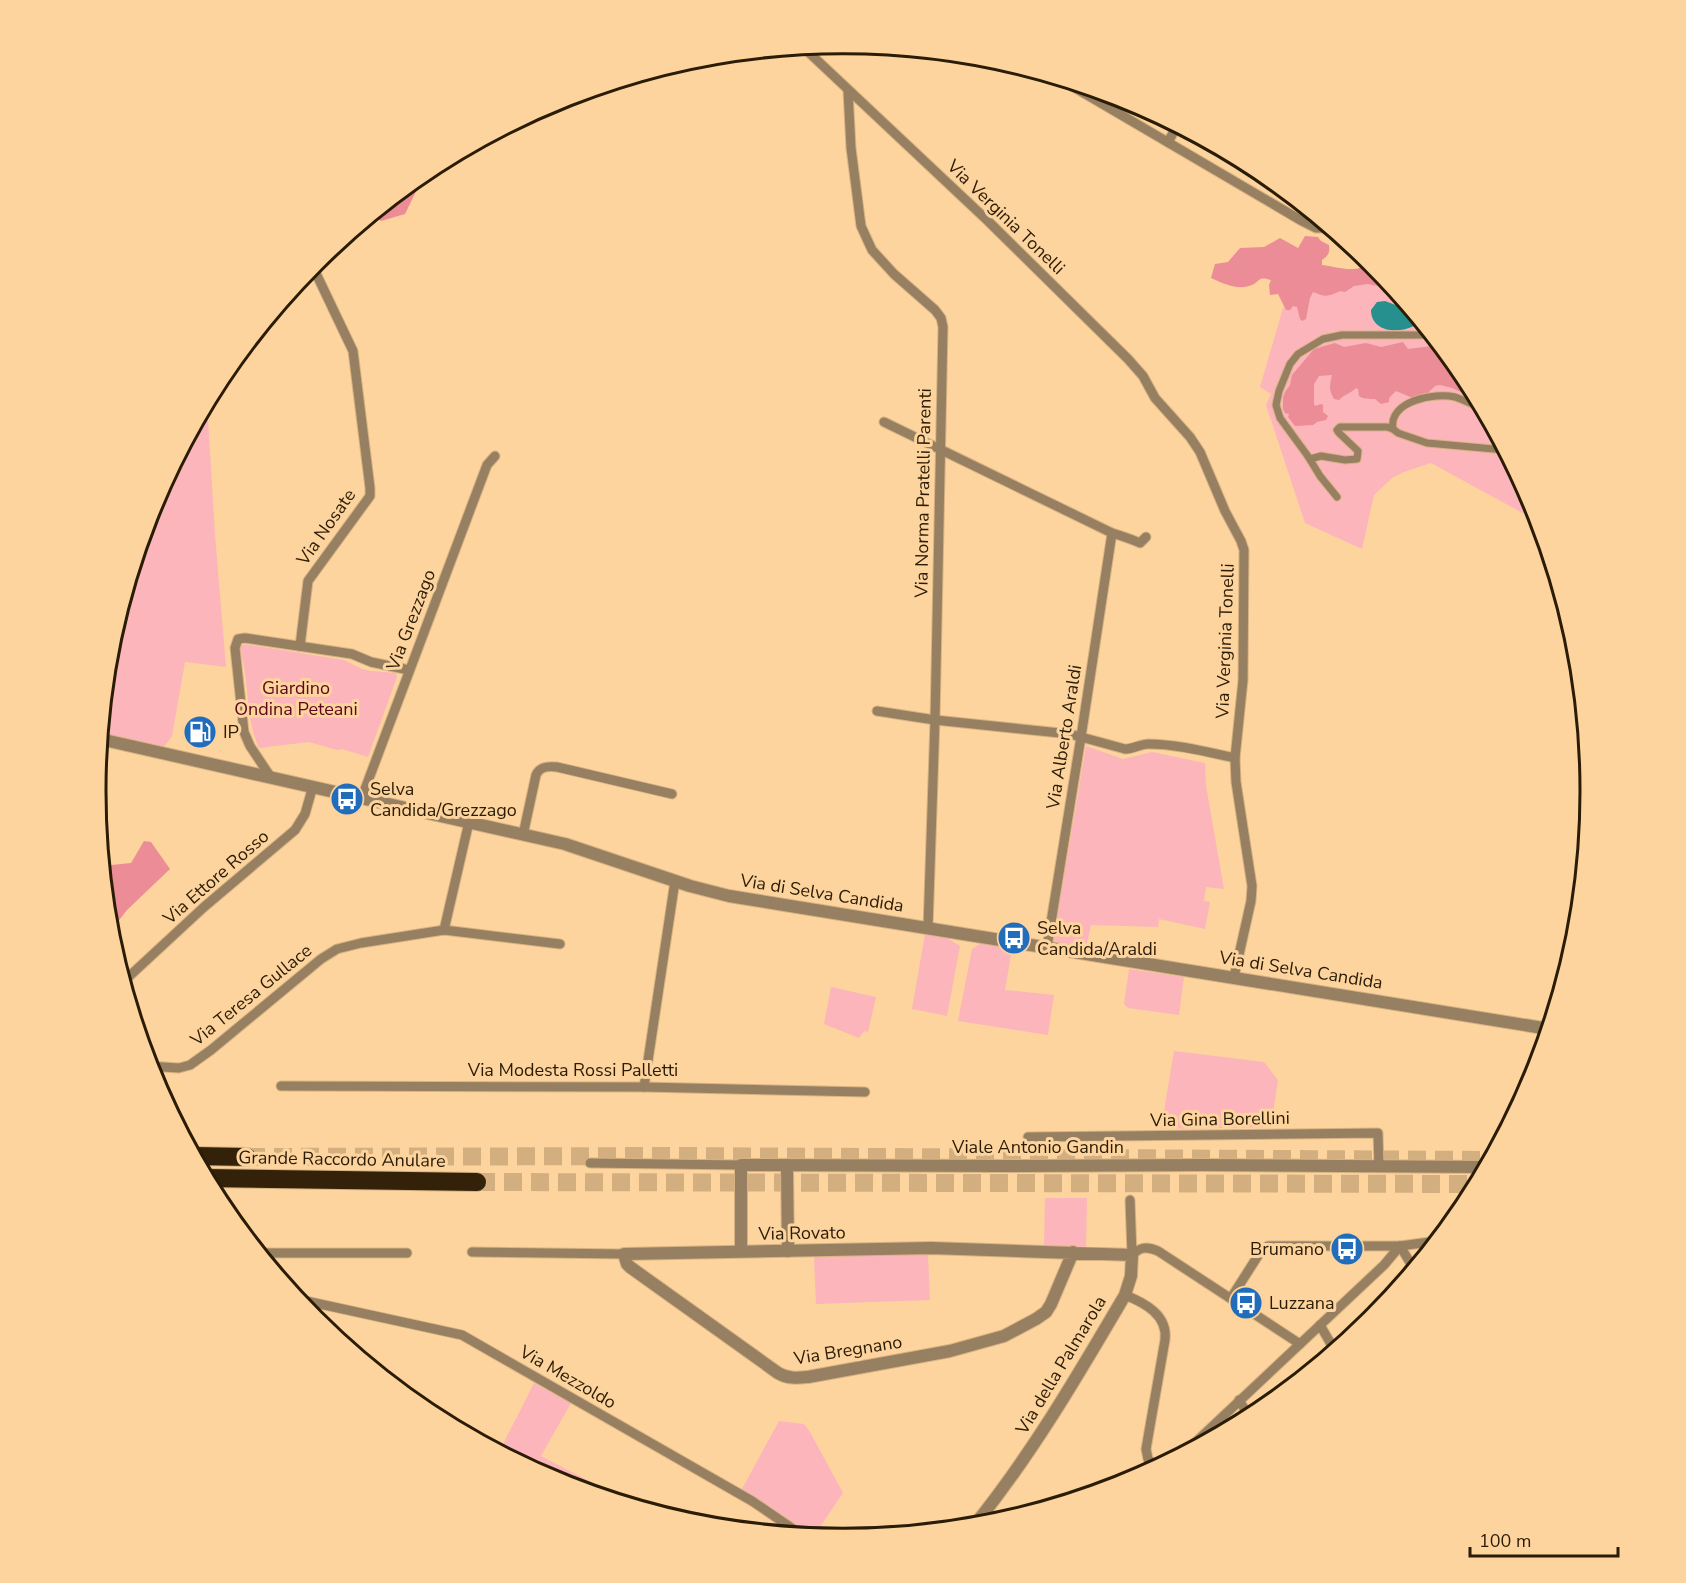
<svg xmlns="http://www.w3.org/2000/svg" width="1686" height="1583" viewBox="0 0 1686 1583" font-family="'Nunito Sans',sans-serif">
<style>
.green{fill:#fbb5bb}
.forest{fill:#eb8c96}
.water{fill:#25908e}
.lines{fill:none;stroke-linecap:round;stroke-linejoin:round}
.motorway-tunnel{stroke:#d3af80;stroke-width:18;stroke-dasharray:18 9;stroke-linecap:butt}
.pedestrian-casing{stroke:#d7b383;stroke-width:9}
.minor-casing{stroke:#d7b383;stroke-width:11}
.tertiary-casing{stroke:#d7b383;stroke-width:14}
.motorway-casing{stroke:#d7b383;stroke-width:20}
.pedestrian{stroke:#977f61;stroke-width:7}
.minor{stroke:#977f61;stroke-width:9}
.tertiary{stroke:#977f61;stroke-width:12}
.motorway{stroke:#332209;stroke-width:18}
.labels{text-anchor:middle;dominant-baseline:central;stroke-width:6;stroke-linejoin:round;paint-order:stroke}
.street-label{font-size:18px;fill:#2b1c06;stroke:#fdd49e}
.park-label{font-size:18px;fill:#5c061d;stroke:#fdd49e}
.poi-label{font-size:18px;fill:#2b1c06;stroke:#fdd49e;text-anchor:start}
.rim{fill:none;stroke:#2b1c06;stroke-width:3}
</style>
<rect width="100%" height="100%" fill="#fdd49e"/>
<!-- green -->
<g class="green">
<path d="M1282 261 1393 288 1465 376 1534 506 1539 522 1431 463 1404 472 1392 478 1374 495 1362 549 1305 523 1266 405 1271 394 1260 387 1284 305Z"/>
<path d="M207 402 215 535 226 667 185 662 172 736 163 748 101 733 109 645 152 505Z"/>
<path d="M244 644 344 660 362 669 371 671 396 673 397 677 368 757 342 749 337 750 309 742 259 748C245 718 250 682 240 650V647Z"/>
<path d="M1086 746 1123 759 1152 752 1205 763 1206 786 1224 889 1206 887 1204 901 1210 902 1205 929 1159 919 1158 927 1091 925 1086 947 1053 942Z"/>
<path d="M925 934 942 935 960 946 947 1016 912 1009Z"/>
<path d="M981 943 1012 949 1005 990 1054 995 1048 1035 958 1021 972 949Z"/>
<path d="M1129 969 1184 977 1179 1015 1128 1008 1124 1004Z"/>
<path d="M831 987 876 997 868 1032 864 1031 859 1038 824 1024Z"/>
<path d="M1174 1051 1264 1062 1278 1080 1271 1127 1161 1129Z"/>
<path d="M1045 1198H1087L1086 1247 1044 1246Z"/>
<path d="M928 1254 930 1300 816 1304 814 1257Z"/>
<path d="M534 1383 571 1403 541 1456 641 1508 556 1482 499 1452Z"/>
<path d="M779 1421 804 1424 810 1432 843 1493 813 1537 742 1489Z"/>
</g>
<!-- forest -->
<g class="forest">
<path d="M421 175 422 179 405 214 381 221 372 215Z"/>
<path d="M1305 236 1318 237 1321 241 1329 245C1330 253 1328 256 1322 260V265C1338 267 1359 275 1370 261L1401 299 1392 296 1378 286 1368 284 1354 286 1345 292 1340 291C1328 297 1325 297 1313 292L1310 298 1306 319 1302 321 1300 319 1297 307 1293 306 1290 310H1286L1278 294 1270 295 1269 285 1271 280C1257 275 1260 283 1249 286 1236 290 1222 283 1211 278L1215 264 1228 262 1240 248 1264 247 1280 238 1298 248Z"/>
<path d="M1403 342 1408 349 1432 346 1444 351 1465 376 1475 395 1471 397 1452 388 1440 385 1435 386 1427 394 1415 399 1396 391 1389 398V402L1381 404 1375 399C1369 399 1363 399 1359 396L1358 389 1356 388C1351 393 1345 394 1339 400L1334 399C1328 389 1330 385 1332 375L1319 376 1314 384V404L1315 406 1321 404 1323 405V412L1328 416 1326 420 1317 422 1313 425 1295 426 1288 417 1289 414 1285 413 1283 409V398L1285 392 1290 385 1292 375 1314 349 1335 343 1344 347 1366 343 1381 347Z"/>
<path d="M144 841 151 842 170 869 127 910 109 933 102 866 131 863Z"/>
</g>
<!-- water -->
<path class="water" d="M1385 301 1401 307 1410 309 1417 318 1414 326C1398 334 1371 332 1371 310L1377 302Z"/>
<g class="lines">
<!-- motorway-tunnel -->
<g class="motorway-tunnel">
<path d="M247 1157 674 1156 1490 1160"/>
<path d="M477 1182 1477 1184"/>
</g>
<defs>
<g id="pedestrian">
<path d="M1481 407C1472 405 1464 400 1455 397 1435 392 1388 401 1393 429L1398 433 1427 443 1505 450"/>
<path d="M1393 429 1387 427H1340L1337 430 1339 433 1358 451 1357 459 1345 460 1321 456 1310 459 1280 418 1276 405 1279 391 1290 364 1298 354 1323 339 1342 335H1431"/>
<path d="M1309 458 1320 476 1337 497"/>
</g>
<g id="minor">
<path d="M803 47 988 221 1128 359 1143 376 1155 398 1190 437 1200 452 1225 511 1241 541 1244 550 1243 680 1235 758C1207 752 1177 744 1148 744 1141 744 1133 749 1125 749L1070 734 935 720 877 711"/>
<path d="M1060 79 1302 221 1316 228H1329"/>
<path d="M848 91 851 148 861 226 872 250 894 274 935 310 941 318 943 327 935 720 928 928"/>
<path d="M1168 142 1177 126"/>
<path d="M884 422 1112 533 1081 737 1047 947"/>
<path d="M1112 533C1122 536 1131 539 1140 543L1146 537"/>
<path d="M300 646 308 581 370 496V488L353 351 312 265"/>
<path d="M270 776 250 746 244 732 235 648 238 639 245 638 352 654 371 662 409 670"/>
<path d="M362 797 487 465 495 456"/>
<path d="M523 835 536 775C540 766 549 766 557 767L672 794"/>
<path d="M444 930 469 822"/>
<path d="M1234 977 1251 901 1252 886 1236 782 1235 758"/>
<path d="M123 982 204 907 295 830 305 814 313 786"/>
<path d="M148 1066 179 1068 190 1065 211 1050 321 959 337 949 361 943 444 930 560 944"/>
<path d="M281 1086 644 1087 865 1092"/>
<path d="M644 1087 675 881"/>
<path d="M1028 1137 1378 1133 1379 1167"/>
<path d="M590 1163 741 1165"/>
<path d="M1130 1200 1132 1255"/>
<path d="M1400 1246 1414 1269"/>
<path d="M472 1252 624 1254"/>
<path d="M259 1253H407"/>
<path d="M1132 1255C1140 1247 1147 1246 1158 1251L1300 1344"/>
<path d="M1125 1295C1145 1303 1168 1315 1165 1340L1146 1449 1148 1459 1156 1468"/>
<path d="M1231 1298 1261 1251 1268 1246H1400L1437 1241"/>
<path d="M297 1299 462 1335 752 1501 802 1535"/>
<path d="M1320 1325 1335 1351"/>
<path d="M1239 1400 1250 1418"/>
<path d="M1183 1454 1384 1265 1400 1246"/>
</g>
<g id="tertiary">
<path d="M100 739 565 844 690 886 729 896 1549 1029"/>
<path d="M787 1165 788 1251"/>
<path d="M741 1251V1165L1002 1166 1204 1165 1486 1167"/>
<path d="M973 1527C1032 1454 1078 1375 1125 1295L1131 1276 1132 1255 931 1248 624 1254 627 1264 630 1267 778 1373C788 1379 797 1378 808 1377L950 1351 1004 1336 1036 1319 1046 1312 1051 1304 1073 1252"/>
</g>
<g id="motorway">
<path d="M194 1156 247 1157"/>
<path d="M206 1178 477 1182"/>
</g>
</defs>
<!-- pedestrian casing -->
<use href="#pedestrian" class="pedestrian-casing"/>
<!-- minor casing -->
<use href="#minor" class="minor-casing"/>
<!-- tertiary casing -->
<use href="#tertiary" class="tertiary-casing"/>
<!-- motorway casing -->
<use href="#motorway" class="motorway-casing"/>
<!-- pedestrian -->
<use href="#pedestrian" class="pedestrian"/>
<!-- minor -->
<use href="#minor" class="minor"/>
<!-- tertiary -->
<use href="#tertiary" class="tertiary"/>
<!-- motorway -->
<use href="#motorway" class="motorway"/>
</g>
<!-- icons -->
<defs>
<symbol id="fuel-disc" viewBox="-11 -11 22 22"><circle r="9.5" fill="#226cbc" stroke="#fdd49e"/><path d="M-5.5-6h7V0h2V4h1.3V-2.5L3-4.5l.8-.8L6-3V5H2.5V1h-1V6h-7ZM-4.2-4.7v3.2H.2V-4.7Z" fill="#fff"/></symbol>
<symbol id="bus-disc" viewBox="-11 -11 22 22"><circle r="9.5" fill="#226cbc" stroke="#fdd49e"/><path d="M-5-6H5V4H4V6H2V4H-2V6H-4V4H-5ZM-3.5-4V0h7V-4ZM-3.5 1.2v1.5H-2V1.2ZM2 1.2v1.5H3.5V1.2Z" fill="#fff"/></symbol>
</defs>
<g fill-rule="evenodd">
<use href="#fuel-disc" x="181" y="713" width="38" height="38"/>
<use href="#bus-disc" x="328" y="780" width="38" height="38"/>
<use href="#bus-disc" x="995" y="919" width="38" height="38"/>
<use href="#bus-disc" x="1328" y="1230" width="38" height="38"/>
<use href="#bus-disc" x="1227" y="1284" width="38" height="38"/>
</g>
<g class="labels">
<!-- street labels -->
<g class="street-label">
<text transform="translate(1006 217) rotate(44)">Via Verginia Tonelli</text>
<text transform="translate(923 493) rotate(-89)">Via Norma Pratelli Parenti</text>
<text transform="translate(326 527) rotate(-55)">Via Nosate</text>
<text transform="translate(411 620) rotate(-69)">Via Grezzago</text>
<text transform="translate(1225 641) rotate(-88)">Via Verginia Tonelli</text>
<text transform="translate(1064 737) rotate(-81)">Via Alberto Araldi</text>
<text transform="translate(216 877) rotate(-41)">Via Ettore Rosso</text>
<text transform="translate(822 893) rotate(9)">Via di Selva Candida</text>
<text transform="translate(1301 970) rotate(9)">Via di Selva Candida</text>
<text transform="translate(251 995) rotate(-39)">Via Teresa Gullace</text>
<text x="573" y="1070">Via Modesta Rossi Palletti</text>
<text transform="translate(1220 1119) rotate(-1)">Via Gina Borellini</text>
<text x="1038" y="1147">Viale Antonio Gandin</text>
<text transform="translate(342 1159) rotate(1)">Grande Raccordo Anulare</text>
<text transform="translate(802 1233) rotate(-1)">Via Rovato</text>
<text transform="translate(848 1350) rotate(-9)">Via Bregnano</text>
<text transform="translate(1061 1365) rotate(-59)">Via della Palmarola</text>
<text transform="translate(568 1377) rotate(30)">Via Mezzoldo</text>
</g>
<!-- park labels -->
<g class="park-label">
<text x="296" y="688">Giardino<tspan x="296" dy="21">Ondina Peteani</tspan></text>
</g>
<!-- poi labels -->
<g class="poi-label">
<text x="223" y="732">IP</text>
<text x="370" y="789">Selva<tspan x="370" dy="21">Candida/Grezzago</tspan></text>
<text x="1037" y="928">Selva<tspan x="1037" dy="21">Candida/Araldi</tspan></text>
<text x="1324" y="1249" text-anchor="end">Brumano</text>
<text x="1269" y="1303">Luzzana</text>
</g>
</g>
<!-- crop -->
<path d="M0 0H1686V1583H0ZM106 791a737 737 0 1 1 1474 0a737 737 0 1 1-1474 0Z" fill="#fdd49e" fill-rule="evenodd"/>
<path class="rim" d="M106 791a737 737 0 1 1 1474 0a737 737 0 1 1-1474 0Z"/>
<!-- scale -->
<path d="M1470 1547v9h148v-9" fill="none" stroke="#2b1c06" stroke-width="3"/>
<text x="1479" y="1547" font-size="18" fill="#2b1c06" stroke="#fdd49e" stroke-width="4.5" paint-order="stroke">100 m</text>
</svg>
